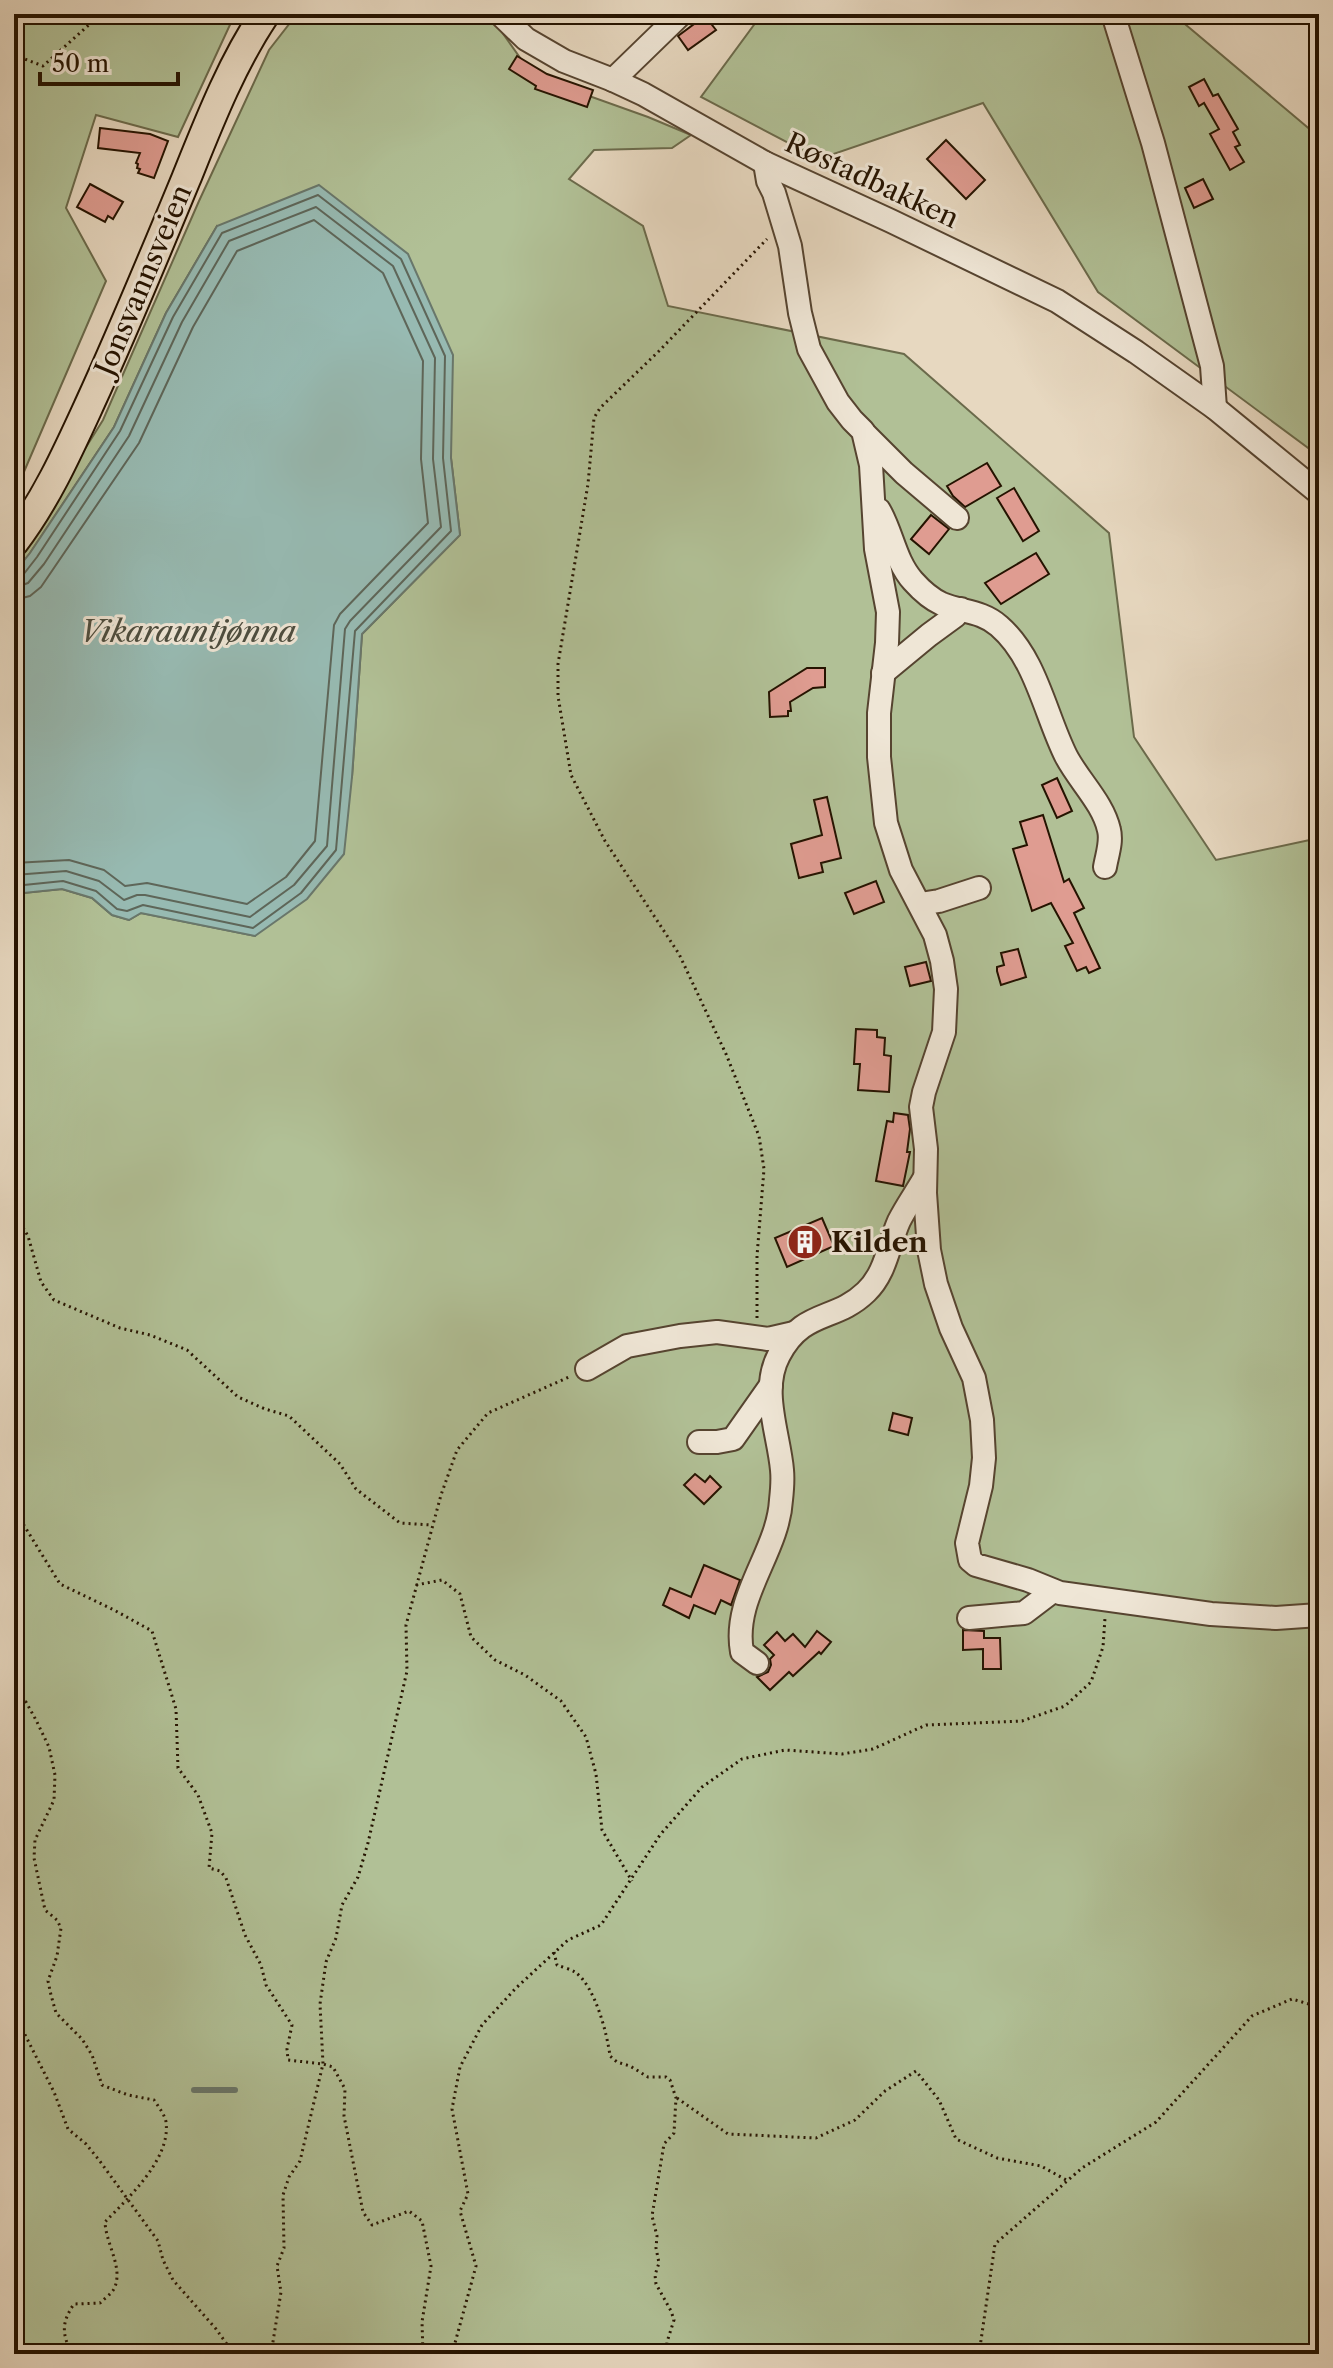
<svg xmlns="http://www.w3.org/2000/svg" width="1333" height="2368" viewBox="0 0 1333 2368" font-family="'Libre Caslon Text',serif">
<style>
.green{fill:#b1c096;stroke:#6b6a4b;stroke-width:2}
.water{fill:#97bab2;stroke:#69776b;stroke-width:2}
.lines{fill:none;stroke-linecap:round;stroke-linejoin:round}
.shore{stroke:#5e6659;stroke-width:2}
.stream{stroke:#69776b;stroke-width:6}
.building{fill:#df9c91;stroke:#251300;stroke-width:2}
.minor-casing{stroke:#564430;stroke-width:26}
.major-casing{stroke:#251300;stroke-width:32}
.path{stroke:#251300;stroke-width:3;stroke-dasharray:2 4;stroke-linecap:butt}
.minor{stroke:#efe6d6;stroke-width:22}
.major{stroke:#e7d8c0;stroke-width:28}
.labels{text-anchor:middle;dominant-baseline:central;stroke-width:6;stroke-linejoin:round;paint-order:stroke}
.street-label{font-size:28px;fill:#251300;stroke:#efe6d6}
.poi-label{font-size:28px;font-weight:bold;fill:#251300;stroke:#efe6d6;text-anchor:start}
.water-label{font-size:30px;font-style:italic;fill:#4d4d3e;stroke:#efe6d6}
</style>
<rect width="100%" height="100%" fill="#e7d8c0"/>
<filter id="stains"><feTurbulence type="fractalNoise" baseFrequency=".0025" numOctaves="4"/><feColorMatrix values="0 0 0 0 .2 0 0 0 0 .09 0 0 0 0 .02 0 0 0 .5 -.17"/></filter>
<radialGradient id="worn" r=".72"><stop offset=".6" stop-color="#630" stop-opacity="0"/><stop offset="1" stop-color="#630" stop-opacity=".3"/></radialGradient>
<!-- green -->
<g class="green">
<path d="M14 14H235L178 137 96 115 66 208 106 281 14 495Z"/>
<path d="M297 14H492L499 28 533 76 648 117 691 135 672 148 594 150 569 179 643 226 668 306 904 354 1109 533 1134 737 1216 860 1319 838V2354H14V894L62 889 92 898 112 915 129 920 141 913 255 936 352 777 362 634 460 535 451 458 217 226 166 313 114 427 30 553 14 573V555L34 530 103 420 199 201 269 50Z"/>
<path d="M762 14H1173L1319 137V456L1098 292 983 103 819 159 701 97Z"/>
</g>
<!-- water -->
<path class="water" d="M319 185 408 254 453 355 451 458 460 535 362 634 352 777 344 854 307 899 255 936 141 913 129 920 112 915 92 898 62 889 14 894V573L30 553 114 427 166 313 217 226Z"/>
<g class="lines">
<!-- shore -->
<g class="shore">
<path d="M14 577 23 575 37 557 120 431 173 317 222 233 318 195 401 259 445 356 443 458 451 531 355 631 336 850 301 893 253 928 143 905 127 911 117 909 96 891 63 881 14 886"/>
<path d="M14 588 28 583 44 564 129 436 182 322 229 241 316 207 393 266 435 358 433 459 441 527 350 621 345 629 327 846 294 885 250 917 145 895H137L124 900 99 881 66 871 14 875"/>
<path d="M14 600 30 596 41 587 139 443 193 327 237 251 314 220 383 273 423 361 421 459 428 523 340 614 334 625 315 841 286 877 247 904 147 883 125 886 104 870 69 860 14 863"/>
</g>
<!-- stream -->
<path class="stream" d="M194 2090H235"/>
</g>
<!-- building -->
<g class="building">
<path d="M705 16 716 30 688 50 678 36Z"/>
<path d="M517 56 547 74 593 90 587 107 535 89 536 86 509 69Z"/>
<path d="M1204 79 1213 96 1218 94 1238 129 1233 132 1240 145 1235 147 1244 162 1230 170 1210 134 1219 129 1204 103 1199 106 1189 87Z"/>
<path d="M100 128 150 134 168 141 154 178 138 173 140 169 137 168 138 164 136 163 140 153 98 148Z"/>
<path d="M946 140 985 180 966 199 927 159Z"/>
<path d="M1203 179 1213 199 1194 208 1185 188Z"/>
<path d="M90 184 123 202 113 219 108 216 105 222 77 207Z"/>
<path d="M987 463 1001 486 965 507 953 496 947 486Z"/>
<path d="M1014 488 1039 531 1023 541 997 498Z"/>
<path d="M931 515 949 529 929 554 911 539Z"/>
<path d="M1036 553 1049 574 1001 604 985 583Z"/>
<path d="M807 668H825V687L813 688 790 702 791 711H788V716L770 717 769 692Z"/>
<path d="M1057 778 1072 811 1057 818 1042 785Z"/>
<path d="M827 797 841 858 821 863 823 872 799 878 791 844 822 835 814 800Z"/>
<path d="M1043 815 1064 882 1069 879 1084 908 1074 913 1100 968 1089 973 1086 967 1077 971 1065 946 1073 943 1051 903 1032 911 1013 849 1027 845 1020 822Z"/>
<path d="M876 881 884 902 854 914 845 893Z"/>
<path d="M1018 949 1026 977 1001 985 997 971V967L1004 965 1001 953Z"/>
<path d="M926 962 931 981 910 986 905 967Z"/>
<path d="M856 1029 877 1030V1037L885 1038 884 1055 891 1056 889 1092 858 1090 860 1064H854Z"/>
<path d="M894 1113 908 1115 910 1129 907 1152H910L903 1186 876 1181 887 1121 893 1122Z"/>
<path d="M822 1218 834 1246 787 1267 775 1238Z"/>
<path d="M893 1413 912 1418 908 1435 889 1430Z"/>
<path d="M695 1474 705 1482 710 1476 721 1487 704 1504 684 1485Z"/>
<path d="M704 1565 740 1580 731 1605 721 1600 715 1614 694 1605 689 1618 663 1605 670 1588 691 1597Z"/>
<path d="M963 1630 984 1631V1638H1000L1001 1669H983V1649L963 1650Z"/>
<path d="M817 1631 831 1642 821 1654 819 1652 793 1676 789 1672 770 1690 757 1677 768 1672 771 1665 770 1659 774 1655 764 1645 777 1632 785 1641 793 1634 805 1647Z"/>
</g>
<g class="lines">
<defs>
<g id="minor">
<path d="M500 14 526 39 564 61 613 80 643 94 765 163 891 221 1057 301 1136 352 1215 408 1319 493"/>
<path d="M1113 14 1153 143 1212 366 1215 408"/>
<path d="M613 80 681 14"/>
<path d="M765 163 768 181 774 193 790 246 800 313 809 349 838 402 852 420 863 431 871 465 876 549 888 612 887 643 879 713V757L886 823 901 870 935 935 942 961 946 989 944 1032 924 1092 921 1107 926 1149 925 1193 929 1250 936 1284 951 1328 974 1378 982 1420 984 1458 981 1486 967 1543 970 1560 976 1565 1028 1580 1060 1593 1211 1614 1276 1618 1319 1615"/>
<path d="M866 435 904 473 957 518"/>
<path d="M879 510C892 532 895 561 913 581 921 590 931 599 942 604 962 612 982 611 999 626 1036 658 1045 714 1066 756 1079 781 1103 803 1109 830 1112 842 1107 855 1105 867"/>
<path d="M883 673 929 635 955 616 961 609"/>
<path d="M920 904 939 901 979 888"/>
<path d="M587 1369 627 1346 680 1336 717 1332 768 1339 794 1333"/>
<path d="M699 1442H717L733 1439 771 1385"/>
<path d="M969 1618 1024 1613 1053 1591"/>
<path d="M757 1663 742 1652C732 1597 778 1553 781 1500 782 1491 783 1480 782 1470 779 1434 760 1390 779 1355 803 1309 835 1322 866 1292 886 1273 888 1246 899 1221 906 1207 916 1193 924 1179"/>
</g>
<path id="major" d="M14 542C46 500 68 451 90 403 124 329 155 254 186 179 209 122 231 65 265 14"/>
</defs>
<!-- minor casing -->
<use href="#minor" class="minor-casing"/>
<!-- major casing -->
<use href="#major" class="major-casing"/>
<!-- path -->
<g class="path">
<path d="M14 55 43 66 101 14"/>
<path d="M14 1212 28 1236 41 1282 54 1300 120 1328 150 1335 187 1350 238 1397 265 1409 289 1416 340 1464 356 1489 400 1523 432 1525"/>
<path d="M757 1318V1256L764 1169 759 1136 726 1054 679 954 605 841 571 775 558 696V664L588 484 594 418 600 408 659 351 767 239"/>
<path d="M14 1509 60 1584 114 1610 152 1631 176 1709 178 1768 198 1795 212 1833 209 1868 220 1871 226 1878 245 1935 261 1965 266 1985 292 2025 287 2049 288 2060 323 2064 333 2067 345 2089 344 2116 363 2212 372 2225 409 2211 422 2221 431 2266 422 2322 423 2354"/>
<path d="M416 1585 442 1580 460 1594 471 1637 495 1660 525 1675 561 1701 586 1737 596 1774 602 1830 632 1881"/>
<path d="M14 1697 26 1702 36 1720 49 1747 55 1775 54 1800 35 1840 34 1858 45 1910 57 1920 61 1928 57 1956 48 1981 51 1995 56 2013 82 2039 92 2055 102 2085 128 2095 154 2100C158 2106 165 2115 166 2122 171 2159 128 2198 105 2222 106 2245 124 2268 114 2289 111 2294 104 2299 100 2303L74 2304C61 2323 62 2334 72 2354"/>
<path d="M554 1952 557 1965C562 1967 570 1969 575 1972 595 1986 607 2033 610 2056L617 2062 630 2066 648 2077H666L670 2080 676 2098 674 2133 664 2144 652 2216 657 2236 656 2248 659 2263 655 2275 656 2284 671 2311 674 2320 667 2342 666 2354"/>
<path d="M14 2013 54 2092 68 2129 86 2144 99 2160 158 2241 163 2260 173 2280 216 2329 234 2354"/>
<path d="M677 2098 728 2134 816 2138 855 2120 885 2091 916 2071 939 2100 956 2139 997 2158 1041 2166 1068 2181"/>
<path d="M271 2354 281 2292 277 2266 284 2248 283 2195 289 2177 300 2161 323 2064 320 2004 326 1962 336 1938 342 1905 358 1877 368 1843 407 1671 406 1625 441 1495 457 1450 488 1413 569 1377"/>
<path d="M452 2354 476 2266 460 2211 468 2194 452 2109 460 2067 482 2025 516 1988 568 1940 601 1925 660 1835 702 1787 742 1759 785 1750 842 1754 873 1749 926 1725 1022 1721 1065 1706 1091 1682 1103 1647 1105 1618"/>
<path d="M979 2354 995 2244 1082 2168 1156 2122 1252 2016 1292 1999 1319 2007"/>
</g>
<!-- minor -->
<use href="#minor" class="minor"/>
<!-- major -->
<use href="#major" class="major"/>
</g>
<!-- icons -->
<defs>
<symbol id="building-disc" viewBox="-11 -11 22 22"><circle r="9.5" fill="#8f2418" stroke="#efe6d6"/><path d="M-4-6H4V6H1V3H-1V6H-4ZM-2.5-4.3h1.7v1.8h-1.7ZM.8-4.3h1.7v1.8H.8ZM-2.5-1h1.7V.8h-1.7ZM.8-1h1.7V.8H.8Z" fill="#fff"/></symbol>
</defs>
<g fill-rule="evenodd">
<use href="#building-disc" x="785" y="1222" width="40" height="40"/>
</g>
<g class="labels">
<!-- street labels -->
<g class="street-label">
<text transform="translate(872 180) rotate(25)">Røstadbakken</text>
<text transform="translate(143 280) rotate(-67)">Jonsvannsveien</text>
</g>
<!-- poi labels -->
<g class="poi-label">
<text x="831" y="1242">Kilden</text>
</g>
<!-- water labels -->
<g class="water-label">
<text x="188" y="631">Vikarauntjønna</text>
</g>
</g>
<!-- margin -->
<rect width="1333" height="2368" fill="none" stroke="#e7d8c0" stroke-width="48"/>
<rect x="16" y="16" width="1301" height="2336" fill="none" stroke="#251300" stroke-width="4"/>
<rect x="24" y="24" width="1285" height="2320" fill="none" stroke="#251300" stroke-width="2"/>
<!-- scale -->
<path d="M40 72v12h138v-12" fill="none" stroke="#251300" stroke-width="4"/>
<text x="52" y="72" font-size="24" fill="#251300" stroke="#efe6d6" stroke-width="6" paint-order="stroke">50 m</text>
<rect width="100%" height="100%" filter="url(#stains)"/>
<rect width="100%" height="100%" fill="url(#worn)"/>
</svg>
